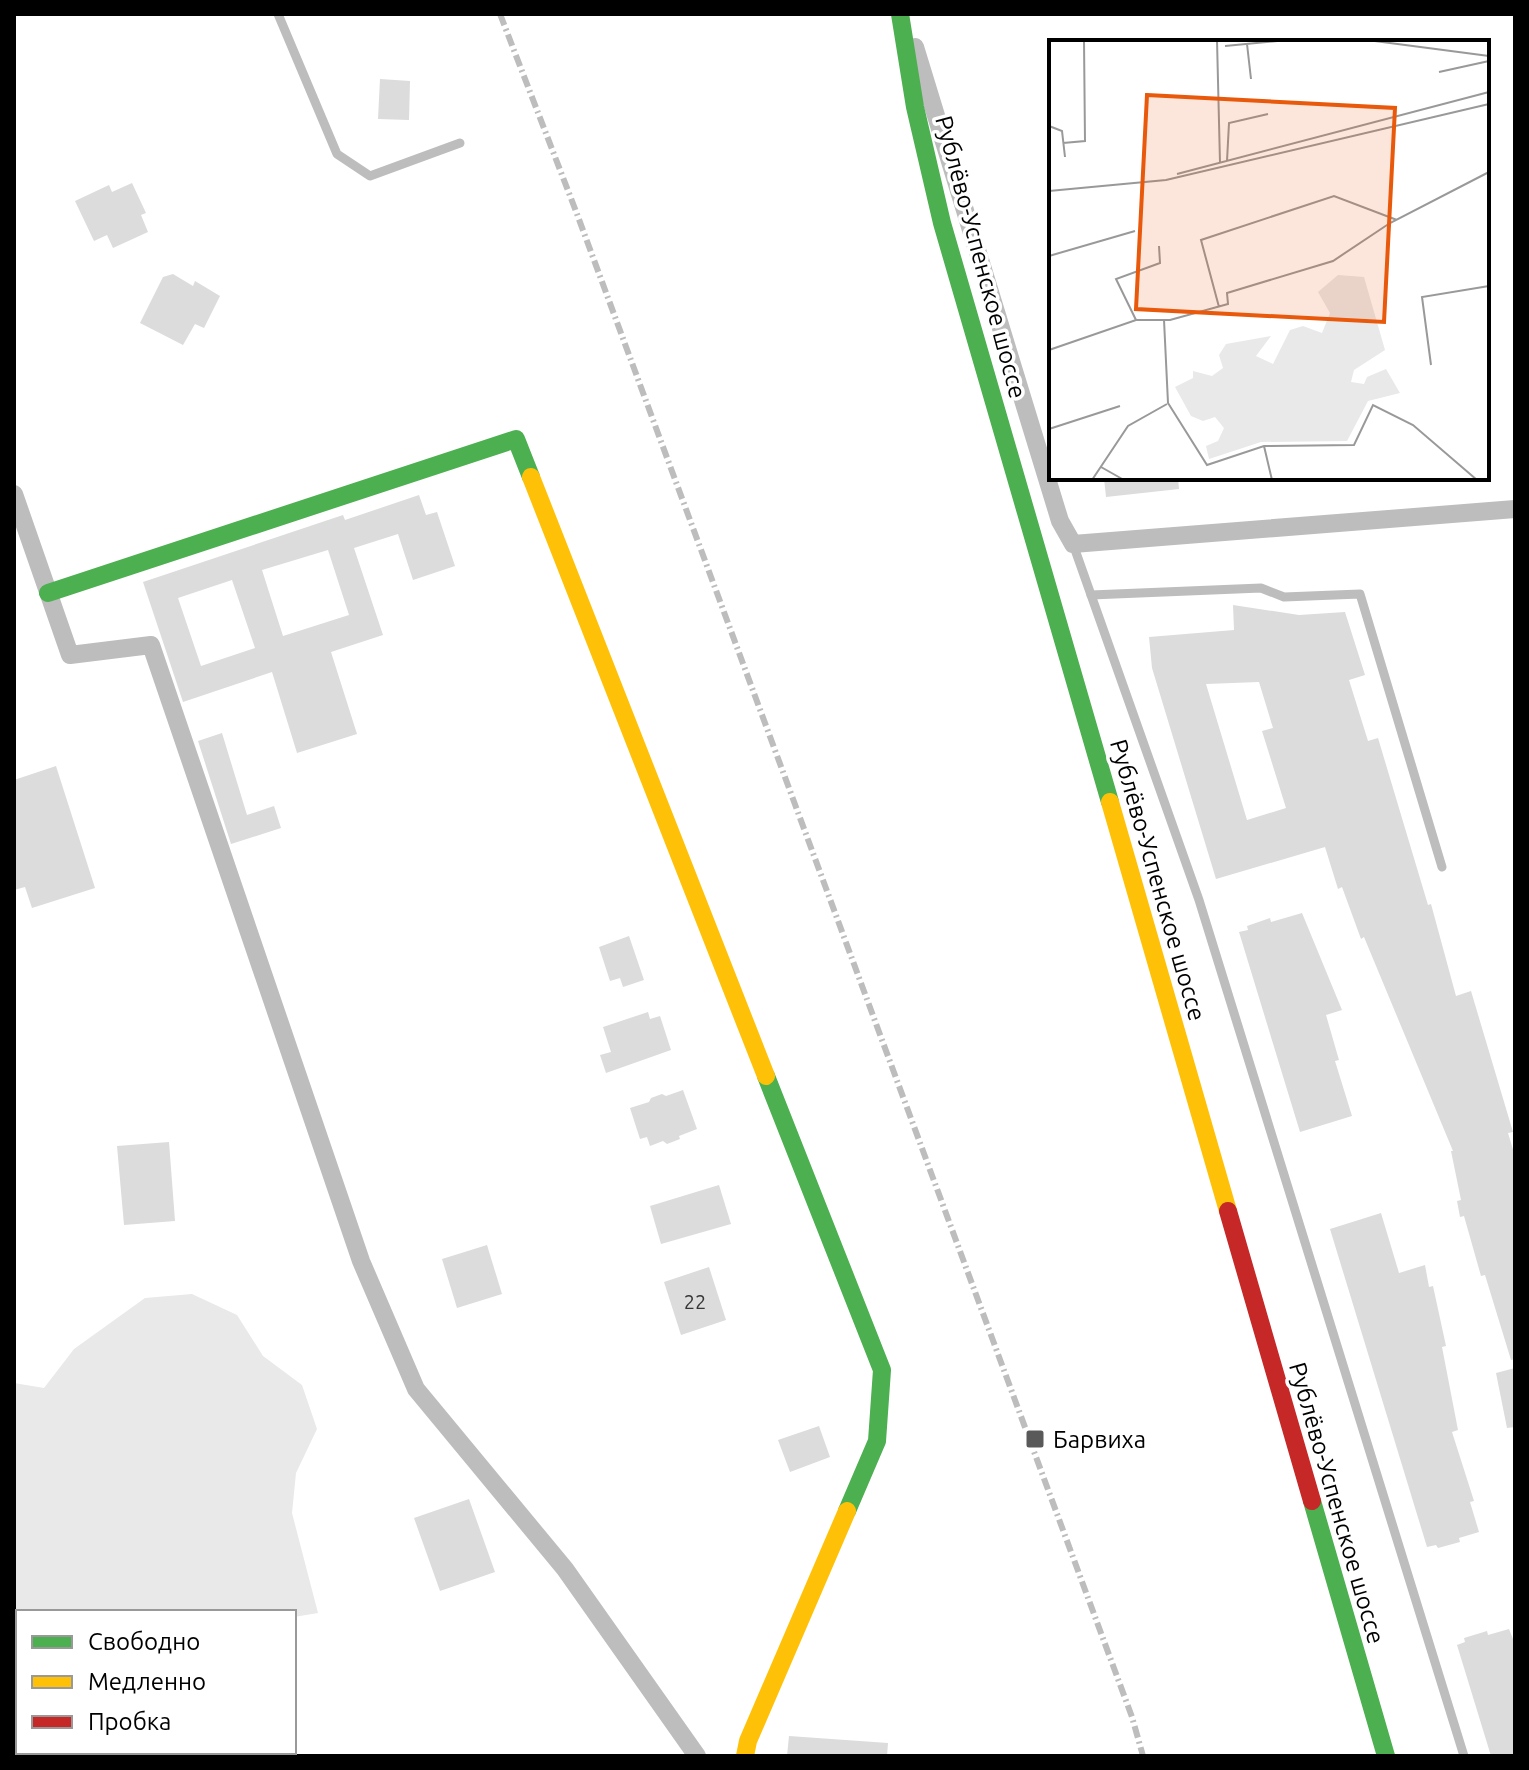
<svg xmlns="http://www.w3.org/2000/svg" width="1529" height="1770" viewBox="0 0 1529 1770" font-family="Ubuntu,sans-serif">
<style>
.green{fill:#e9e9e9}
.building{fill:#dcdcdc;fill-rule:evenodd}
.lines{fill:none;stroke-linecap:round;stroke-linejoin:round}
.lane{stroke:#bdbdbd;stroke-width:9}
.street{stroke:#bdbdbd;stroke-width:18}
.fast{stroke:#4caf50;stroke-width:18}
.slow{stroke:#ffc107;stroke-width:18}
.jam{stroke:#c62828;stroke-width:18}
.rail{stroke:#bdbdbd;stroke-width:6;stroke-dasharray:12 4 2 4;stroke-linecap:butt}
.poi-dot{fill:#595959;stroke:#fff;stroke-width:3}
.labels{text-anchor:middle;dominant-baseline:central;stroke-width:7;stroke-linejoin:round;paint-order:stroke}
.number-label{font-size:20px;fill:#373737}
.street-label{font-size:24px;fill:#000;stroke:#fff}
.poi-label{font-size:24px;fill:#000;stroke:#fff;text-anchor:start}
.inset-road{fill:none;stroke:#999;stroke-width:2}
.view{fill:#e8590c;fill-opacity:0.15;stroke:#e8590c;stroke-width:4}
.inset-edge{fill:none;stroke:#000;stroke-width:4}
</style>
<rect width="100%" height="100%" fill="#fff"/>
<!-- green -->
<path class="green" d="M192 1294 237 1315 263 1356 302 1385 317 1429 296 1473 292 1513 318 1613 294 1617V1612H18V1708L14 1710V1383L44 1388 74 1349 145 1298Z"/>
<!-- building -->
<g class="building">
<path d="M380 79 410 81 409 120 378 119Z"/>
<path d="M132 183 146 213 141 215 148 232 113 248 107 235 94 241 75 201 109 185 112 192Z"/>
<path d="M173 274 193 286 195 281 220 296 204 328 195 324 183 345 140 323 163 277Z"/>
<path d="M1104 478H1178L1179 489 1106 497Z"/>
<path d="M419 495 426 515 437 512 455 566 413 580 398 534 354 548 383 635 331 652 357 734 297 753 272 672 183 702 143 582 343 515 345 520ZM328 550 349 615 283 636 262 570ZM232 580 255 648 201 666 178 598Z"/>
<path d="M1233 605 1299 615 1345 612 1365 675 1349 680 1368 741 1378 738 1428 905 1431 904 1456 996 1471 991 1513 1132 1508 1133 1515 1156V1359L1511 1360 1485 1275 1481 1276 1464 1216 1460 1217 1457 1201 1461 1200 1451 1151H1453L1364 937 1361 939 1342 887 1338 889 1325 847 1216 879 1152 668 1149 637 1234 630ZM1259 682 1273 728 1262 731 1286 808 1247 820 1206 684Z"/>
<path d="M222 733 247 815 274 806 281 828 231 844 198 741Z"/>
<path d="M56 766 95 888 32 908 25 887 14 890V780Z"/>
<path d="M1302 913 1342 1010 1326 1015 1339 1060 1335 1061 1352 1116 1300 1132 1239 932 1248 930 1247 926 1270 918 1271 922Z"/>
<path d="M629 936 644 980 623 987 620 978 610 981 599 947Z"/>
<path d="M648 1012 650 1019 660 1016 671 1050 606 1073 600 1055 611 1052 603 1027Z"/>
<path d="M683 1090 697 1129 679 1136 680 1139 667 1144 663 1141 650 1146 647 1137 640 1139 630 1108 649 1102 651 1098 662 1094 666 1096Z"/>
<path d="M169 1142 175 1221 124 1225 117 1146Z"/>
<path d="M719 1185 731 1224 661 1244 650 1206Z"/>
<path d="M1381 1213 1399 1273 1425 1265 1429 1287 1433 1286 1446 1346 1442 1347 1458 1430 1452 1432 1474 1501 1470 1502 1479 1532 1459 1538 1460 1542 1438 1548 1436 1545 1427 1547 1330 1229Z"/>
<path d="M487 1245 502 1294 457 1308 442 1259Z"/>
<path d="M709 1267 726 1320 681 1335 664 1282Z"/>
<path d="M1515 1368V1427L1507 1428 1496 1373Z"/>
<path d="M819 1426 830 1457 790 1472 778 1440Z"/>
<path d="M469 1499 495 1572 440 1591 414 1518Z"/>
<path d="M1509 1629 1515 1644V1756H1491L1457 1645 1465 1642 1464 1638 1487 1631 1488 1635Z"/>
<path d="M789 1736 888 1743 887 1756H787Z"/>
</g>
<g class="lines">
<!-- lane -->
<g class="lane">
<path d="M278 14 337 154 370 176 460 143"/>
<path d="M1073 544 1199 900 1464 1756"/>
<path d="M1091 595 1261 588 1284 597 1360 594 1442 867"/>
</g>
<!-- street -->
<g class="street">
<path d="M915 47 1060 521 1073 544 1515 509"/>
<path d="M14 494 70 655 151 645 361 1261 416 1389 565 1569 697 1756"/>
</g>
<!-- fast -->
<g class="fast">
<path d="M900 14 915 107 942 223 1110 802"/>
<path d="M48 593 516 439 531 477"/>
<path d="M766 1076 882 1370 877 1441 847 1511"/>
<path d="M1312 1501 1386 1756"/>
</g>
<!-- slow -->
<g class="slow">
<path d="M531 477 766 1076"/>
<path d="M1110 802 1228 1211"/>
<path d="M745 1756 748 1741 847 1511"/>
</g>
<!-- jam -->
<path class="jam" d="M1228 1211 1312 1501"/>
<!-- rail -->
<path class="rail" d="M500 14 577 214 1132 1717 1143 1756"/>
</g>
<!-- markers -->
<rect class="poi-dot" x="1025" y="1429" width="20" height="20" rx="4"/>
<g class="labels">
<!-- number labels -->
<g class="number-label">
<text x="695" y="1301">22</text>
</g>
<!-- street labels -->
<g class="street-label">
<text transform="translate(981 257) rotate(75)">Рублёво-Успенское шоссе</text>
<text transform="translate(1158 880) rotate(74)">Рублёво-Успенское шоссе</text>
<text transform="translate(1337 1503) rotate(74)">Рублёво-Успенское шоссе</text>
</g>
<!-- poi labels -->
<g class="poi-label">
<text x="1053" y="1439">Барвиха</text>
</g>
</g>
<!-- overview -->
<g transform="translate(1049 40)">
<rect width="440" height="440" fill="#fff"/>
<path d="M289 235 315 237 336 310 305 330 302 342 315 344 318 337 337 329 351 353 319 361 298 401 212 402 160 419 157 406 169 401 175 388 166 377 154 381 142 376 126 347 144 338V331L163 336 174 328 170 315 177 304 222 296 207 316 224 324 241 290 254 286 273 293 281 273 269 252Z" fill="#e9e9e9"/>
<path class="inset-road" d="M168 0 171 123M318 0 440 16M198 4 202 39M176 6 239 0M390 32 440 21M0 86 13 91 16 117M14 103 36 101 35 0M178 121 180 83 219 74M128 134 440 52M0 151 117 140 440 64M0 216 86 191M170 267 152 200 285 156 348 180M87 280 67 239 111 223 110 206M115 280 119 363 158 425 215 406 305 405 324 365 364 385 428 440M0 310 87 280H121L179 264 178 253 284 221 341 183 440 132M382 325 373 257 440 246M0 389 71 366M215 406 223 440M52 427 75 440M43 440 79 386 118 364"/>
<path class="view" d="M98 55 346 68 335 282 87 269Z"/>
<rect width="440" height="440" class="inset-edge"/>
</g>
<!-- border -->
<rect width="1529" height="1770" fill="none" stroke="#000000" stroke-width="32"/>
<!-- legend -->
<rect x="16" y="1610" width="280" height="144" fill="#ffffff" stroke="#999999" stroke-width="2"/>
<rect x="32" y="1636" width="40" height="12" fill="#4caf50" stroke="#999999" stroke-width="2"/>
<text x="88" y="1650" font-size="24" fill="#000000">Свободно</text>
<rect x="32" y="1676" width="40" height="12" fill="#ffc107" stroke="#999999" stroke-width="2"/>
<text x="88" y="1690" font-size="24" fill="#000000">Медленно</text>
<rect x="32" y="1716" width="40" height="12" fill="#c62828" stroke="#999999" stroke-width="2"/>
<text x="88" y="1730" font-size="24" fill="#000000">Пробка</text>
</svg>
